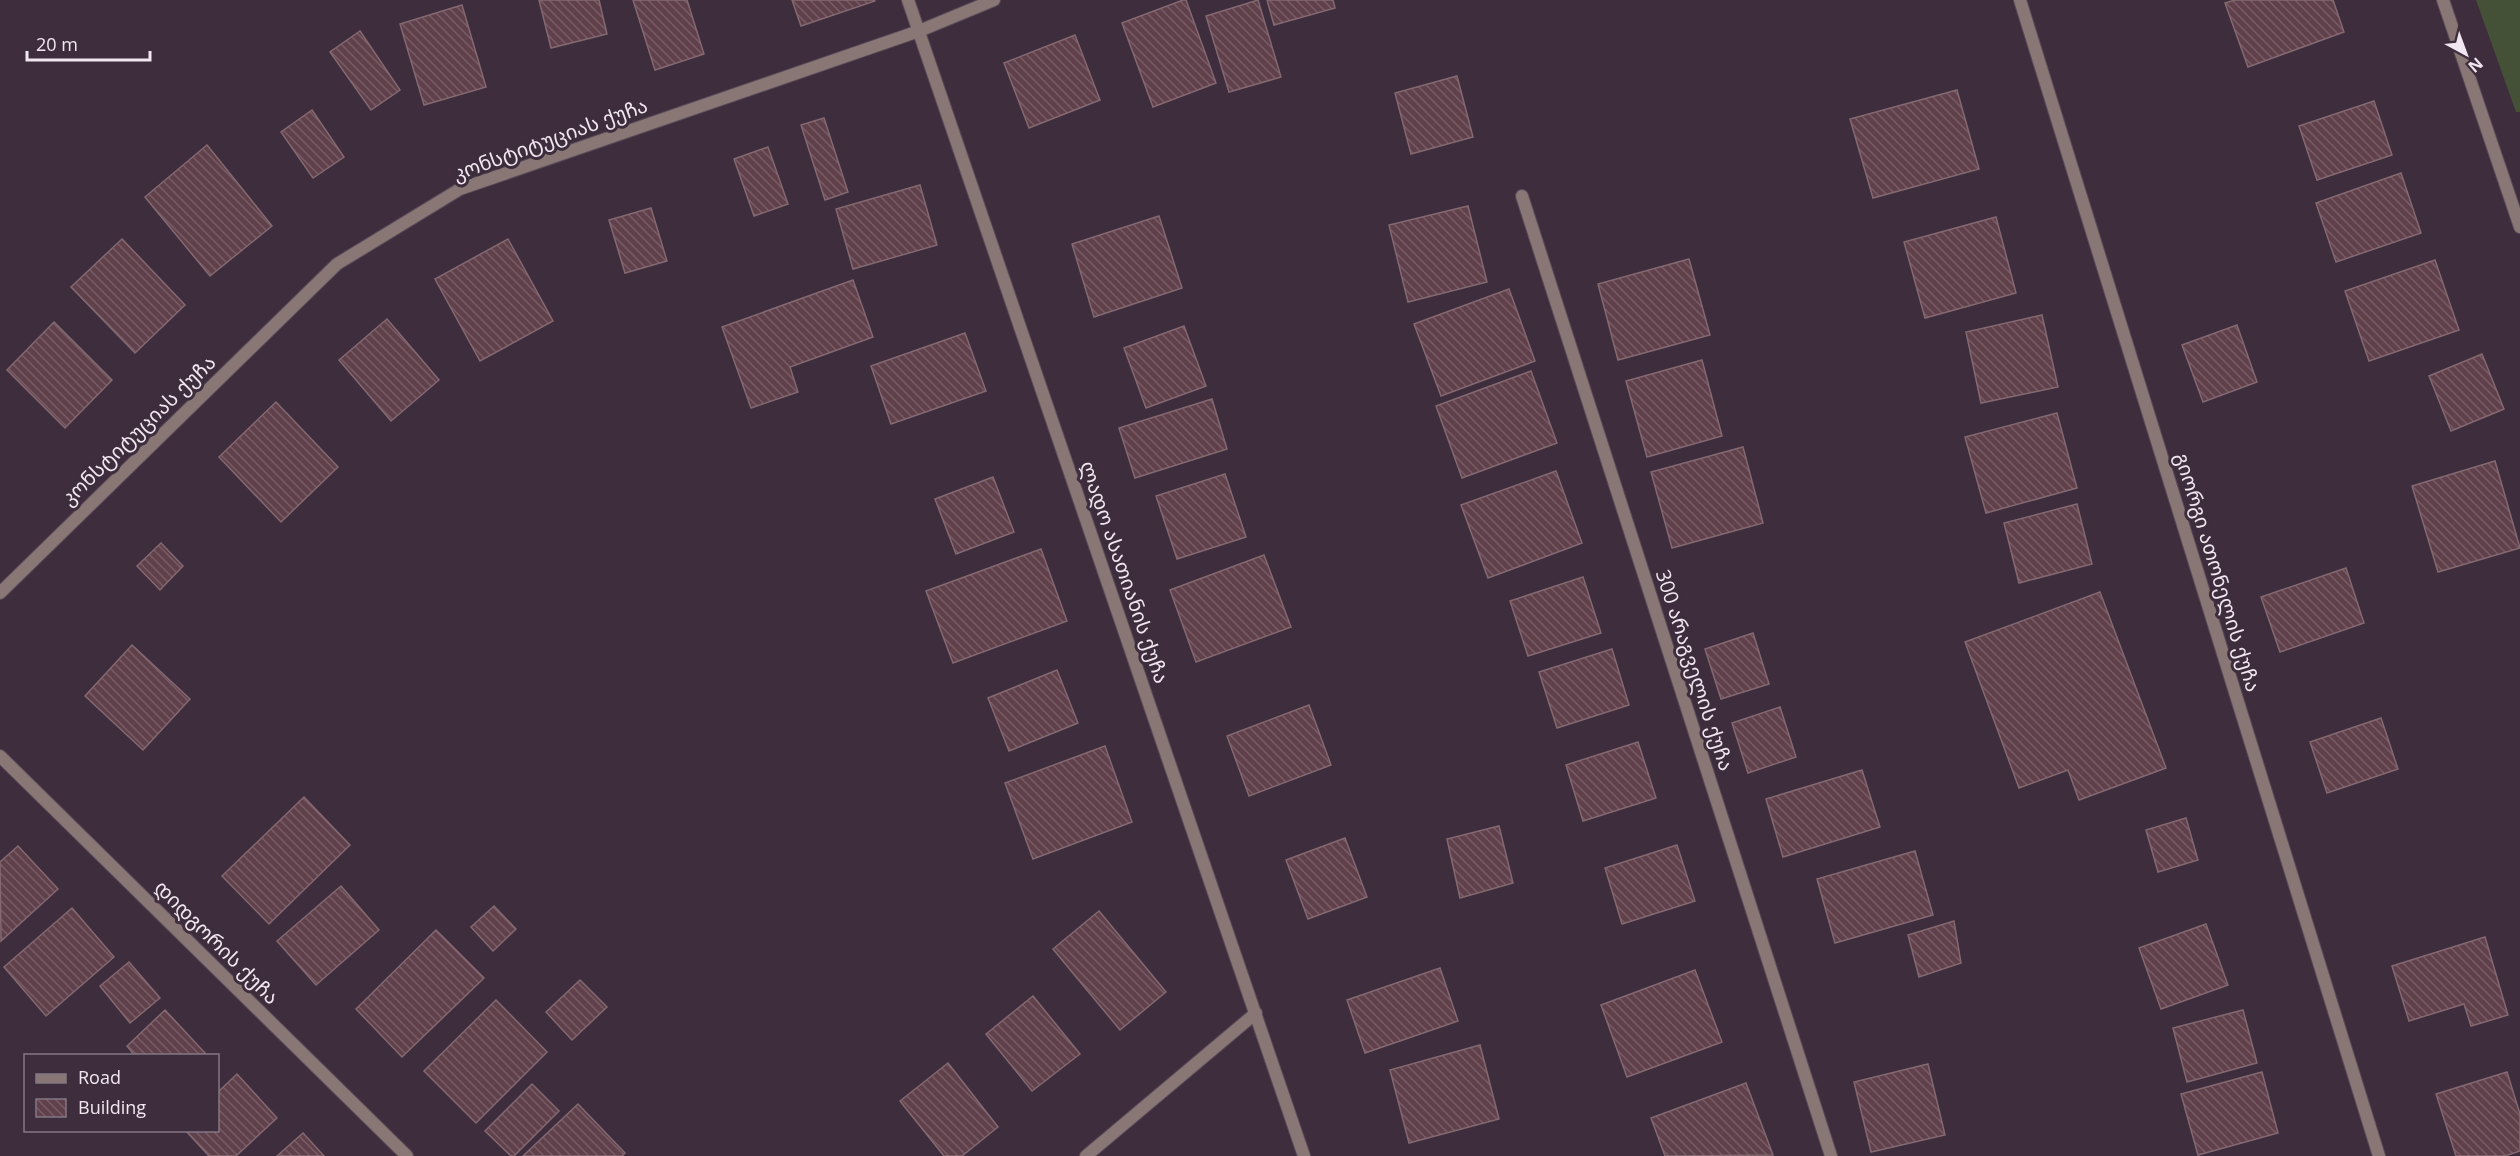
<svg xmlns="http://www.w3.org/2000/svg" width="2520" height="1156" viewBox="0 0 2520 1156" font-family="'Open Sans','Noto Sans Georgian',sans-serif">
<style>
.green{fill:#455137}
.building{fill:url(#building-back-hatch);stroke:#846971;stroke-width:1.5}
.lines{fill:none;stroke-linecap:round;stroke-linejoin:round}
.street-casing{stroke:#5a4b5a;stroke-width:14}
.street{stroke:#887774;stroke-width:12}
.labels{text-anchor:middle;dominant-baseline:central;stroke-width:6;stroke-linejoin:round;paint-order:stroke}
.street-label{font-size:20px;fill:#f2e7f1;stroke:#3d2d3d}
</style>
<defs>
<pattern id="building-back-hatch" width="6" height="6" patternUnits="userSpaceOnUse" patternTransform="scale(1.5)"><rect width="6" height="6" fill="#60404a"/><path d="M-1 5l2 2M0 0l6 6M5-1l2 2" fill="none" stroke="#775c65"/></pattern>
</defs>
<rect width="100%" height="100%" fill="#3d2d3d"/>
<!-- green -->
<path class="green" d="M2476 0H2520V112H2516Z"/>
<!-- building -->
<g class="building">
<path d="M539 0H599L607 34 551 48Z"/>
<path d="M633 0H687L704 54 655 70Z"/>
<path d="M792 0H874L875 1 801 26Z"/>
<path d="M1183 0H1186L1216 83 1153 107 1122 23Z"/>
<path d="M1258 0 1281 77 1229 92 1206 16Z"/>
<path d="M1267 0H1333L1335 8 1274 25Z"/>
<path d="M2235 0H2333L2344 32 2248 67 2225 3Z"/>
<path d="M462 5 486 87 424 105 400 24Z"/>
<path d="M360 31 400 90 371 110 330 52Z"/>
<path d="M1075 35 1100 100 1029 128 1004 63Z"/>
<path d="M1457 76 1473 137 1411 154 1395 93Z"/>
<path d="M1957 90 1979 169 1873 198 1850 119Z"/>
<path d="M2374 101 2392 155 2317 180 2299 126Z"/>
<path d="M312 110 344 157 313 178 281 132Z"/>
<path d="M824 118 848 192 825 200 801 125Z"/>
<path d="M207 145 272 226 210 276 145 197Z"/>
<path d="M768 147 788 204 754 216 734 159Z"/>
<path d="M2401 173 2421 233 2336 262 2316 203Z"/>
<path d="M920 185 937 245 853 269 836 209Z"/>
<path d="M1468 206 1487 282 1408 302 1389 225Z"/>
<path d="M651 208 667 261 625 273 609 220Z"/>
<path d="M1159 216 1182 288 1094 317 1072 244Z"/>
<path d="M1996 217 2016 293 1925 318 1904 242Z"/>
<path d="M122 239 185 305 135 353 71 287Z"/>
<path d="M508 239 553 321 480 361 435 279Z"/>
<path d="M1689 259 1710 335 1618 360 1598 284Z"/>
<path d="M2435 260 2459 330 2369 361 2345 291Z"/>
<path d="M853 280 873 337 790 367 798 392 751 408 722 327Z"/>
<path d="M1509 289 1535 361 1441 396 1414 324Z"/>
<path d="M2042 315 2058 387 1981 403 1966 332Z"/>
<path d="M387 319 439 380 391 421 339 360Z"/>
<path d="M54 322 112 380 65 428 7 370Z"/>
<path d="M2237 325 2257 382 2203 402 2182 345Z"/>
<path d="M1184 326 1206 386 1146 408 1124 348Z"/>
<path d="M965 333 986 391 891 424 871 366Z"/>
<path d="M2482 354 2504 409 2451 431 2429 376Z"/>
<path d="M1702 360 1722 436 1647 457 1626 381Z"/>
<path d="M1531 371 1557 443 1462 478 1436 406Z"/>
<path d="M1212 399 1227 449 1135 478 1119 428Z"/>
<path d="M276 402 338 467 281 522 219 457Z"/>
<path d="M2057 413 2077 488 1986 513 1965 437Z"/>
<path d="M1743 447 1763 523 1672 548 1651 472Z"/>
<path d="M2495 461 2520 548 2438 572 2412 486Z"/>
<path d="M1556 471 1582 543 1488 578 1461 505Z"/>
<path d="M1225 474 1246 537 1177 559 1156 496Z"/>
<path d="M993 477 1014 532 956 554 935 499Z"/>
<path d="M2077 504 2092 564 2019 583 2004 523Z"/>
<path d="M161 543 183 566 160 590 137 566Z"/>
<path d="M1041 549 1067 621 953 663 926 591Z"/>
<path d="M1264 555 1291 627 1196 662 1170 590Z"/>
<path d="M2346 568 2364 623 2280 652 2261 597Z"/>
<path d="M1583 577 1601 633 1528 656 1510 601Z"/>
<path d="M2100 592 2166 768 2079 800 2068 770 2019 788 1965 642Z"/>
<path d="M1753 633 1769 684 1721 699 1705 649Z"/>
<path d="M132 645 190 699 143 750 85 696Z"/>
<path d="M1612 649 1629 705 1557 728 1539 672Z"/>
<path d="M1057 670 1078 723 1009 751 988 698Z"/>
<path d="M1309 705 1331 765 1249 796 1227 736Z"/>
<path d="M1780 707 1796 757 1748 773 1732 723Z"/>
<path d="M2381 718 2398 769 2327 793 2310 742Z"/>
<path d="M1638 742 1656 798 1583 821 1566 765Z"/>
<path d="M1105 746 1132 822 1033 859 1005 783Z"/>
<path d="M1862 770 1880 827 1783 857 1766 799Z"/>
<path d="M304 797 350 845 269 924 222 876Z"/>
<path d="M2186 818 2198 860 2158 872 2146 830Z"/>
<path d="M1499 826 1513 883 1460 898 1447 839Z"/>
<path d="M1345 838 1367 897 1308 919 1286 860Z"/>
<path d="M1677 845 1695 901 1622 924 1605 868Z"/>
<path d="M18 846 58 889 1 941 0 862Z"/>
<path d="M1915 851 1933 915 1835 943 1817 879Z"/>
<path d="M341 886 379 930 316 985 277 941Z"/>
<path d="M494 906 516 929 493 951 471 927Z"/>
<path d="M72 908 114 957 46 1016 4 967Z"/>
<path d="M1099 911 1166 992 1120 1030 1053 949Z"/>
<path d="M1954 921 1961 963 1919 977 1908 935Z"/>
<path d="M2206 924 2228 985 2161 1009 2139 948Z"/>
<path d="M436 930 484 978 402 1057 356 1009Z"/>
<path d="M2485 937 2508 1015 2471 1026 2464 1004 2409 1021 2392 966Z"/>
<path d="M129 962 160 998 130 1023 100 986Z"/>
<path d="M1440 968 1458 1021 1365 1053 1347 1000Z"/>
<path d="M1695 970 1722 1042 1627 1077 1601 1005Z"/>
<path d="M580 980 607 1007 572 1040 546 1012Z"/>
<path d="M1033 996 1080 1054 1032 1091 986 1034Z"/>
<path d="M496 1000 547 1052 476 1123 424 1071Z"/>
<path d="M165 1010 205 1053 202 1056H135L127 1046Z"/>
<path d="M2243 1010 2257 1063 2187 1082 2173 1028Z"/>
<path d="M1480 1045 1499 1119 1409 1143 1390 1070Z"/>
<path d="M948 1063 998 1127 962 1156H944L900 1101Z"/>
<path d="M1928 1064 1945 1135 1871 1152 1854 1082Z"/>
<path d="M2262 1072 2278 1133 2198 1155 2181 1094Z"/>
<path d="M2507 1072 2520 1114V1151L2505 1156H2456L2436 1094Z"/>
<path d="M237 1074 277 1118 236 1156H209L185 1130H218V1092Z"/>
<path d="M1746 1083 1773 1155 1665 1156 1651 1118Z"/>
<path d="M532 1084 559 1111 514 1156H511L485 1131Z"/>
<path d="M578 1104 625 1153 622 1156H523Z"/>
<path d="M303 1133 324 1156H277Z"/>
</g>
<g class="lines">
<defs>
<g id="street">
<path d="M908 0 1304 1156"/>
<path d="M2020 0 2379 1156"/>
<path d="M2443 0 2520 227"/>
<path d="M1522 196 1831 1156"/>
<path d="M0 593 337 264 460 189 919 31 994 0"/>
<path d="M0 756 407 1156"/>
<path d="M1086 1156 1256 1013"/>
</g>
</defs>
<!-- street casing -->
<use href="#street" class="street-casing"/>
<!-- street -->
<use href="#street" class="street"/>
</g>
<g class="labels">
<!-- street labels -->
<g class="street-label">
<text transform="translate(550 139) rotate(-20)">კონსტიტუციას ქუჩა</text>
<text transform="translate(138 430) rotate(-44)">კონსტიტუციას ქუჩა</text>
<text transform="translate(1125 572) rotate(71)">ლადო ასათიანის ქუჩა</text>
<text transform="translate(2218 572) rotate(73)">გიორგი ათონელის ქუჩა</text>
<text transform="translate(1695 670) rotate(72)">300 არაგველის ქუჩა</text>
<text transform="translate(217 942) rotate(45)">დიდგორის ქუჩა</text>
</g>
</g>
<!-- legend -->
<rect x="24" y="1054" width="195" height="78" fill="#3d2d3d" stroke="#857785" stroke-width="1.5"/>
<rect x="36" y="1074" width="30" height="9" fill="#887774" stroke="#857785" stroke-width="1.5"/>
<text x="78" y="1084" font-size="18" fill="#f2e7f1">Road</text>
<rect x="36" y="1099" width="30" height="18" fill="url(#building-back-hatch)" stroke="#857785" stroke-width="1.5"/>
<text x="78" y="1114" font-size="18" fill="#f2e7f1">Building</text>
<!-- north arrow -->
<g transform="translate(2466 54) rotate(139)" stroke="#3d2d3d" stroke-width="4.5" paint-order="stroke">
<path d="M0-4.5L10 22L0 15L-10 22Z" fill="#f2e7f1"/>
<text y="-9" font-size="16" font-weight="bold" text-anchor="middle" fill="#f2e7f1">N</text>
</g>
<!-- scale -->
<path d="M27 51v9h123v-9" fill="none" stroke="#f2e7f1" stroke-width="3"/>
<text x="36" y="51" font-size="18" fill="#f2e7f1" stroke="#3d2d3d" stroke-width="4.5" paint-order="stroke">20 m</text>
</svg>
